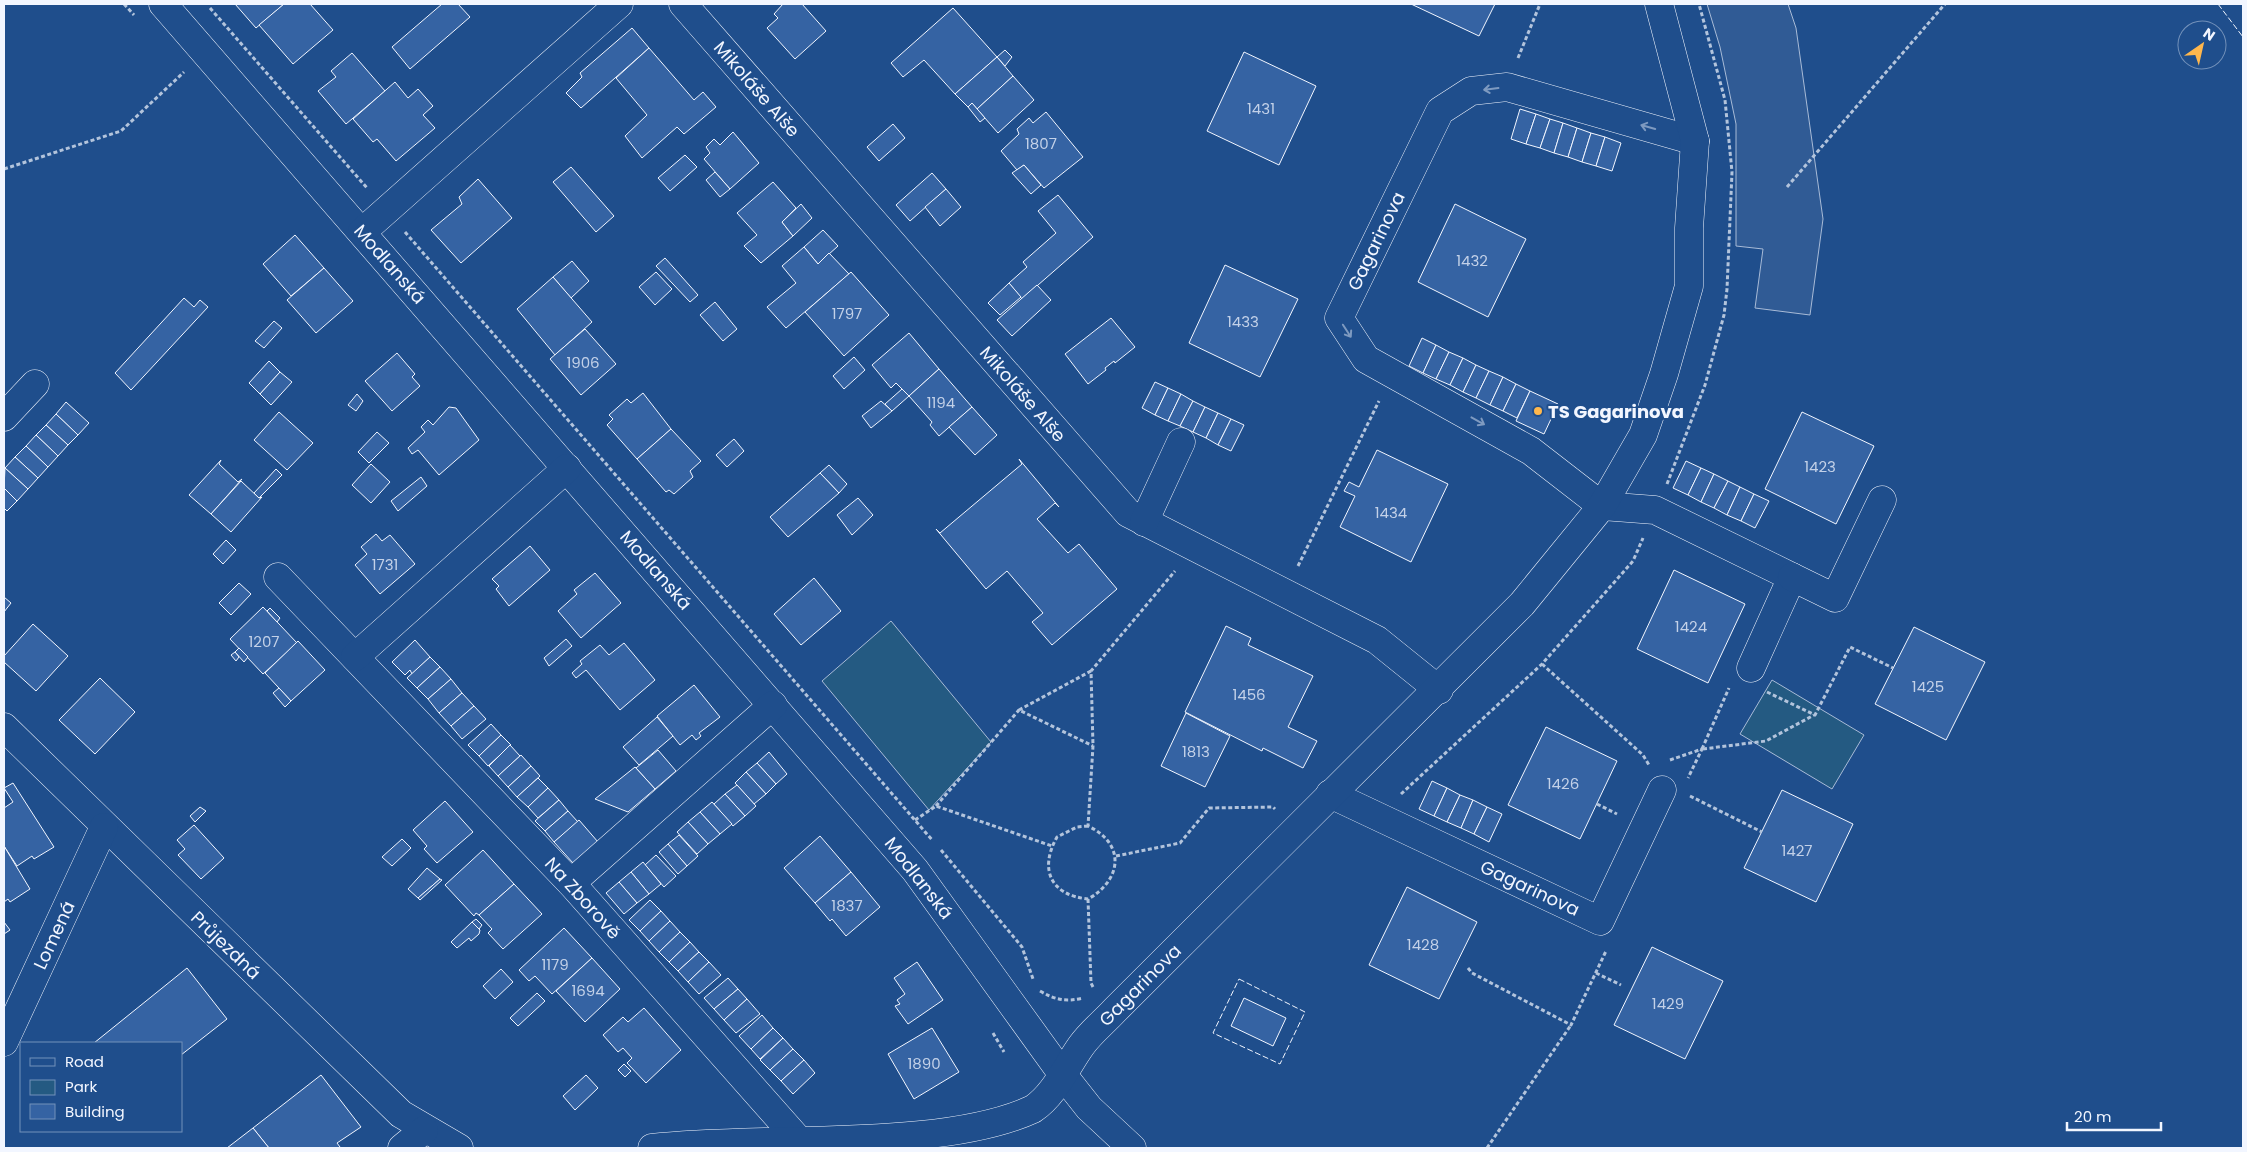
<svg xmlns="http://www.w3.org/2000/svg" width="2247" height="1152" viewBox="0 0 2247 1152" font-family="Poppins,sans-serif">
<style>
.green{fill:#245a82;stroke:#a8bbd7}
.parking{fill:#305b95;stroke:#a8bbd7}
.building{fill:#3563a3;stroke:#f2f6ff}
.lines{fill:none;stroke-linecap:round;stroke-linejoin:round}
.minor-casing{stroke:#f2f6ff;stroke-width:29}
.path{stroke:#b3c4dc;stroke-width:3;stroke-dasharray:4 2.5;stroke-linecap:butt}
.minor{stroke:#1f4e8c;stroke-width:28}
.fence{stroke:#f2f6ff;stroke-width:1;stroke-dasharray:6 2.5;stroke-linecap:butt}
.oneway{stroke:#7e9ac0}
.poi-dot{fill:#ffb74d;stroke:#1f4e8c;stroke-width:2}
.labels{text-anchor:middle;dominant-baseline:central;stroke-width:4;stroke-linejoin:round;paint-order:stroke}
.number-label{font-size:15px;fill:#c3d1e8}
.street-label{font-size:18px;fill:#f2f6ff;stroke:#1f4e8c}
.poi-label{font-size:18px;font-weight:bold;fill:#f2f6ff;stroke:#1f4e8c;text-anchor:start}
</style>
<rect width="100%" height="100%" fill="#1f4e8c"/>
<!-- green -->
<g class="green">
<path d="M891 621 991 742 929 810 822 681Z"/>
<path d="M1772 680 1864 735 1832 789 1740 734Z"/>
</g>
<!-- parking -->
<path class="parking" d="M1707 4H1788L1796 28 1823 219 1810 315 1755 308 1763 249 1736 246V124L1720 47Z"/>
<!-- building -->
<g class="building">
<path d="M235 4H284L256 28Z"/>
<path d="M284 4H310L333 30 293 64 259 25Z"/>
<path d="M442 4H458L470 17 410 69 392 47Z"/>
<path d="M783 4H802L826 31 795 59 767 28 778 18 774 14Z"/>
<path d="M1411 4H1495L1479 36Z"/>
<path d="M953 8 997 57 955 94 924 60 903 77 891 63Z"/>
<path d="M632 28 649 48 581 108 566 93 582 77 580 73Z"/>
<path d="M649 48 694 100 703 92 716 107 684 134 677 127 642 158 625 136 647 115 616 78Z"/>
<path d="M1005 50 1012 57 1005 66 997 57Z"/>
<path d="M1244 52 1316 86 1279 165 1207 131Z"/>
<path d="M352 53 385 91 346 124 318 91 336 77 331 71Z"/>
<path d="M997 57 1013 76 977 109 972 103 968 107 955 94Z"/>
<path d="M1013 76 1034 100 998 133 977 109Z"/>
<path d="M395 82 408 98 418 89 433 106 423 115 435 128 396 161 377 139 373 142 353 119Z"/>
<path d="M972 103 985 118 980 122 968 107Z"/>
<path d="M1520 109 1536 114 1526 144 1511 139Z"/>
<path d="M1046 112 1083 157 1044 188 1024 165 1017 170 1001 151 1019 134 1017 129 1029 118 1033 123Z"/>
<path d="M1536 114 1550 119 1540 148 1526 144Z"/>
<path d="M1550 119 1563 123 1554 153 1540 148Z"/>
<path d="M1563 123 1577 128 1568 157 1554 153Z"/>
<path d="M893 124 905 138 879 161 867 147Z"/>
<path d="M1577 128 1591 133 1582 162 1568 157Z"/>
<path d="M733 132 759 163 730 189 704 159 710 153 706 147 714 139 720 145Z"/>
<path d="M1591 133 1605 137 1596 166 1582 162Z"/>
<path d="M1605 137 1621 143 1612 171 1596 166Z"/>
<path d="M685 155 697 167 670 191 658 178Z"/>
<path d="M1024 165 1041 185 1031 194 1012 173Z"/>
<path d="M571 167 614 216 596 232 553 182Z"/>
<path d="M715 172 730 189 720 197 706 180Z"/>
<path d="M932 173 946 189 910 221 896 205Z"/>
<path d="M478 179 512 218 461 263 431 230 462 204 459 197Z"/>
<path d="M773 182 796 208 782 222 793 236 761 263 744 246 757 235 737 213Z"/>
<path d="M946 189 961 207 940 226 925 207Z"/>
<path d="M1058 195 1093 237 1022 299 1009 283 1027 267 1023 262 1056 233 1038 211Z"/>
<path d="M801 204 812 218 793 236 782 222Z"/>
<path d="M1455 204 1526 239 1488 317 1418 282Z"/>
<path d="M823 230 838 246 818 264 804 247Z"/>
<path d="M295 235 324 268 291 296 263 264Z"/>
<path d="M804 247 818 264 829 253 849 274 786 328 767 307 796 283 782 266Z"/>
<path d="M665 258 698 295 690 302 656 266Z"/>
<path d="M572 261 589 281 571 298 553 277Z"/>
<path d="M1225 265 1298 299 1260 377 1189 343Z"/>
<path d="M324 268 353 301 316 333 287 300Z"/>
<path d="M656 272 672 289 655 305 639 287Z"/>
<path d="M851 272 889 315 844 356 805 312Z"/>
<path d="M553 277 592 322 555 355 517 309Z"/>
<path d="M1009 283 1021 297 1000 315 988 303Z"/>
<path d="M1037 285 1051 300 1012 336 997 320Z"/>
<path d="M184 298 194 307 200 300 208 307 131 390 115 373Z"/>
<path d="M715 302 737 329 723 341 700 315Z"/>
<path d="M1111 318 1135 347 1115 363 1114 361 1105 368 1106 370 1088 384 1065 354Z"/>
<path d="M274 321 282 328 264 348 255 341Z"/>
<path d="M585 329 616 364 581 395 550 359Z"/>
<path d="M909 333 939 369 909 396 896 383 891 388 872 365Z"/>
<path d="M1422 338 1436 345 1423 373 1409 366Z"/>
<path d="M1436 345 1449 352 1436 379 1423 373Z"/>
<path d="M1449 352 1463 358 1450 385 1436 379Z"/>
<path d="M397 353 415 374 412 377 420 386 392 411 365 381Z"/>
<path d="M854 357 865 370 844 389 833 376Z"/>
<path d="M1463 358 1476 365 1463 392 1450 385Z"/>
<path d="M269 361 280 372 260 394 249 383Z"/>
<path d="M1476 365 1489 371 1476 398 1463 392Z"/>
<path d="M939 369 972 407 939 436 930 425 932 422 909 396Z"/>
<path d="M1489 371 1503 377 1490 405 1476 398Z"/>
<path d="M280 372 292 382 271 405 260 394Z"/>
<path d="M1503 377 1516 384 1503 411 1490 405Z"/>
<path d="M1155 382 1168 388 1155 415 1142 408Z"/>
<path d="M1516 384 1530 391 1517 418 1503 411Z"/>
<path d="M1168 388 1181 394 1168 421 1155 415Z"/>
<path d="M902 389 909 396 892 411 885 404Z"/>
<path d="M1530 391 1558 404 1544 434 1516 421Z"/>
<path d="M643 393 671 429 637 459 607 425 613 419 609 415 627 399 631 403Z"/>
<path d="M357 394 363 401 356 411 348 405Z"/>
<path d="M1181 394 1193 401 1180 426 1168 421Z"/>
<path d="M881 401 892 411 871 428 862 416Z"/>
<path d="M1193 401 1205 407 1193 432 1180 426Z"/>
<path d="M66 402 89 423 78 435 56 414Z"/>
<path d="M449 407 456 408 479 440 439 475 418 450 412 454 408 448 425 432 421 427 428 420 433 425Z"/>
<path d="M972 407 997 435 975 455 949 427Z"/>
<path d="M1205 407 1218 413 1206 438 1193 432Z"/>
<path d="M279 412 313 443 287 470 254 440Z"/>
<path d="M1802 412 1874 446 1836 524 1765 489Z"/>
<path d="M1218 413 1231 419 1218 445 1206 438Z"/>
<path d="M56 414 78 435 68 445 46 425Z"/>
<path d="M1231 419 1244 425 1231 451 1218 445Z"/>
<path d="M46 425 68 445 58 456 36 435Z"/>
<path d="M671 429 701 461 690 471 693 477 674 494 669 490 666 492 637 459Z"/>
<path d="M377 432 389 443 369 463 358 452Z"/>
<path d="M36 435 58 456 48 467 26 446Z"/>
<path d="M734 439 744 451 727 467 716 455Z"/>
<path d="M26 446 48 467 38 478 15 457Z"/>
<path d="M1377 450 1448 484 1411 562 1340 527 1355 496 1344 491 1349 482 1359 487Z"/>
<path d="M15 457 38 478 28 489 5 468Z"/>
<path d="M1019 459 1059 507 1055 503 1037 519 1068 553 1079 544 1117 589 1052 645 1032 622 1043 613 1007 571 986 589 936 529 940 533 1022 464Z"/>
<path d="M221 460 219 464 238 482 242 479 211 514 189 495Z"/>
<path d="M1686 461 1701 468 1688 495 1673 488Z"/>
<path d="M371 464 390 482 371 503 352 485Z"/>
<path d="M829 465 847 484 839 493 820 473Z"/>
<path d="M5 468 28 489 17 501 4 488Z"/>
<path d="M1701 468 1714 474 1701 502 1688 495Z"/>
<path d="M276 469 282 475 259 498 254 493Z"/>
<path d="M820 473 839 493 788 537 770 517Z"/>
<path d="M1714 474 1728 481 1714 508 1701 502Z"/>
<path d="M421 477 427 486 398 511 391 501Z"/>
<path d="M241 481 259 498 262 497 231 532 211 514Z"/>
<path d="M1728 481 1740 487 1727 515 1714 508Z"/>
<path d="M1740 487 1754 494 1741 521 1727 515Z"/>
<path d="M4 488 17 501 7 511 4 508Z"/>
<path d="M1754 494 1769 501 1755 528 1741 521Z"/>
<path d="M858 498 873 515 852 535 837 515Z"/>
<path d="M376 534 382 541 390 535 415 564 380 594 355 565 367 554 361 547Z"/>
<path d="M226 540 236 550 223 564 213 554Z"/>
<path d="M530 546 550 570 509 606 496 589 499 586 492 579Z"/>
<path d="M1674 570 1745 604 1708 683 1637 649Z"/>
<path d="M595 573 621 603 581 638 558 611 577 594 574 590Z"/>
<path d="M814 578 841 611 801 645 774 614Z"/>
<path d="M239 583 251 594 231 615 219 603Z"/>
<path d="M4 597 11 603 4 612Z"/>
<path d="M263 607 297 643 263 674 230 639Z"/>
<path d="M270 608 280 618 277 622 267 611Z"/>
<path d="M33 624 68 656 36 691 4 662V656Z"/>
<path d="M1226 626 1251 638 1248 645 1313 676 1288 727 1317 741 1303 768 1263 748 1262 751 1185 712Z"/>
<path d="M1914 627 1985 662 1946 740 1875 704Z"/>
<path d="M566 639 572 646 549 666 544 658Z"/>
<path d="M415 640 430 657 412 674 410 670 405 675 392 662Z"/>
<path d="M298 641 325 670 291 701 265 673Z"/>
<path d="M624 643 655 680 620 710 586 670 576 678 572 673 582 664 580 661 600 645 609 655Z"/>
<path d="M239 648 248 657 244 662 235 652Z"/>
<path d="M235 652 239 657 236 661 231 655Z"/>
<path d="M430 657 440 667 417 688 407 678Z"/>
<path d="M440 667 451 679 428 699 417 688Z"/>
<path d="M100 678 135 712 95 754 59 720Z"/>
<path d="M451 679 462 693 439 713 428 699Z"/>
<path d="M694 685 720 717 699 733 701 736 696 740 692 735 680 745 657 716Z"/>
<path d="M279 688 291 701 285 707 273 693Z"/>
<path d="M462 693 474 706 451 726 439 713Z"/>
<path d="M474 706 486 719 462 739 451 726Z"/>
<path d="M1186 713 1230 736 1205 787 1161 766Z"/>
<path d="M657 717 673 736 639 765 623 747Z"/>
<path d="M491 724 501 735 479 756 468 745Z"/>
<path d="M1546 727 1617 761 1580 839 1508 805Z"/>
<path d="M501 735 511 745 488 766 479 756Z"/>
<path d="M510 745 520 756 498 776 489 766Z"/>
<path d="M658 750 676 771 655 789 636 768Z"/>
<path d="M769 752 787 774 776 784 757 763Z"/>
<path d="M521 755 531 766 508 787 498 776Z"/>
<path d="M757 763 776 784 766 794 746 772Z"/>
<path d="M531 766 540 776 517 797 508 787Z"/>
<path d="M635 767 655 789 628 812 595 799Z"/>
<path d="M746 772 766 794 754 804 735 783Z"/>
<path d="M538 778 548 788 528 807 517 797Z"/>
<path d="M1432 781 1447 788 1434 816 1419 809Z"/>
<path d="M13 783 54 847 34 859 32 856 17 866 4 846V808L13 802 4 788Z"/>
<path d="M737 785 756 806 745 816 725 794Z"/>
<path d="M548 788 559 800 538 818 528 807Z"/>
<path d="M1447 788 1460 795 1447 822 1434 816Z"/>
<path d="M1782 790 1853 824 1816 902 1744 868Z"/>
<path d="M725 794 745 816 733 826 714 804Z"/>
<path d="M1460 795 1473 800 1461 828 1447 822Z"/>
<path d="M559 800 568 811 545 831 535 821Z"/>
<path d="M1473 800 1487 807 1474 834 1461 828Z"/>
<path d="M445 801 473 832 437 863 424 849 427 846 413 830Z"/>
<path d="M712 802 732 824 720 834 700 812Z"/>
<path d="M200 807 206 811 195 822 190 816Z"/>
<path d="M1487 807 1502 814 1489 842 1474 834Z"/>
<path d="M568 811 578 822 554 842 545 831Z"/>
<path d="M700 812 720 834 708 844 688 822Z"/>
<path d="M579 820 598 842 573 863 554 842Z"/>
<path d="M688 822 708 844 697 854 677 832Z"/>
<path d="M194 825 224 858 201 879 178 855 185 849 177 840Z"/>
<path d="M679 835 698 856 687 866 668 844Z"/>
<path d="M820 836 851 872 815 903 784 868Z"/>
<path d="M402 839 411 848 392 866 382 857Z"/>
<path d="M668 844 687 866 678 874 659 852Z"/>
<path d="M4 846 30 889 10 902 8 899 4 902Z"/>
<path d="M483 850 514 884 479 915 476 913 474 916 445 885Z"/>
<path d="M656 855 676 876 664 887 645 865Z"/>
<path d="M643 862 661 884 649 894 631 872Z"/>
<path d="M427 868 440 879 418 898 408 889Z"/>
<path d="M631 872 649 894 637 903 619 882Z"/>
<path d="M851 872 880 907 846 936 832 919 830 921 815 903Z"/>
<path d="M440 879 442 880 420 900 418 898Z"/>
<path d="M619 882 637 903 624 914 606 893Z"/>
<path d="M514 884 542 914 503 949 488 933 492 929 479 915Z"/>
<path d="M1407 887 1477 922 1439 999 1369 965Z"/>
<path d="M650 900 661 911 640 931 629 920Z"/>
<path d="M661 911 670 921 649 941 640 931Z"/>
<path d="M476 919 482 925 479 929 472 922Z"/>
<path d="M670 921 680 932 659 952 649 941Z"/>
<path d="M4 922 10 930 4 934Z"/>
<path d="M472 922 480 930 479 934 471 941 469 938 457 948 451 942Z"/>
<path d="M564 928 592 958 552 994 535 976 529 981 519 970Z"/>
<path d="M680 932 690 942 669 962 659 952Z"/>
<path d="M690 942 699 952 678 971 669 962Z"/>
<path d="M1652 947 1723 981 1685 1059 1614 1025Z"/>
<path d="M699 952 709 962 688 982 678 971Z"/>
<path d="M592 958 620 989 585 1022 556 991Z"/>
<path d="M709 962 721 975 699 994 688 982Z"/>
<path d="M917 962 943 1000 908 1024 895 1006 900 1004 897 1000 905 994 894 978Z"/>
<path d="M187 968 227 1019 181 1055V1043H94Z"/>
<path d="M501 969 513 982 495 999 483 986Z"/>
<path d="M728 978 738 989 714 1009 704 998Z"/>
<path d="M738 989 747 999 724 1020 714 1009Z"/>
<path d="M537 993 545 1001 518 1026 510 1018Z"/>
<path d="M1244 998 1286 1018 1273 1046 1231 1026Z"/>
<path d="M747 999 760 1014 736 1033 724 1020Z"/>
<path d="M644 1008 681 1050 646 1083 627 1063 632 1058 623 1048 618 1052 603 1035 623 1017 628 1022Z"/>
<path d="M762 1015 773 1028 751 1049 739 1036Z"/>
<path d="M773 1028 783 1038 760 1059 751 1049Z"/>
<path d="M932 1028 959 1072 914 1099 888 1054Z"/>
<path d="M783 1038 793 1049 770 1070 760 1060Z"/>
<path d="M793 1049 804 1060 781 1081 770 1070Z"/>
<path d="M804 1060 815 1073 793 1094 781 1081Z"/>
<path d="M624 1064 631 1071 625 1077 618 1070Z"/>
<path d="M321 1075 361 1127 337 1143 340 1147 338 1148H269L253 1128Z"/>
<path d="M586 1075 598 1088 575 1110 563 1096Z"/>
<path d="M253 1128 269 1148H227Z"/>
</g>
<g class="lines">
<defs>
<g id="minor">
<path d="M163 4 915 870 1063 1075 1089 1108 1132 1148"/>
<path d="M683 4 1128 513 1377 640 1439 690"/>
<path d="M1695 141 1507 87 1471 91 1440 111 1339 318 1366 359 1531 451 1602 506 1655 510 1792 577 1751 668"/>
<path d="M362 232 619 4"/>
<path d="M4 417 35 384"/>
<path d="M1144 522 1181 442"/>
<path d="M278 577 571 883 804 1146"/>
<path d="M1792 577 1835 598 1882 500"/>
<path d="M355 657 567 468"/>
<path d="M4 727 401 1114 459 1148"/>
<path d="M1330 794 1600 921 1662 790"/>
<path d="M571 883 773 705"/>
<path d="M4 1042 104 827"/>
<path d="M402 1148 424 1130"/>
<path d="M652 1148C763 1135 940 1152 1033 1109 1055 1094 1066 1067 1081 1046 1090 1033 1104 1022 1115 1010L1522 604 1602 506 1643 435 1664 374 1689 286V228L1695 141 1659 4"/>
</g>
</defs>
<!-- minor casing -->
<use href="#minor" class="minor-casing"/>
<!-- path -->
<g class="path">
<path d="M124 4 134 15"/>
<path d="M210 8 367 188"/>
<path d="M1518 58 1540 4"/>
<path d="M4 169 121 131 184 72"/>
<path d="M1787 187 1945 4"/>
<path d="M405 232 933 841"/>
<path d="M1667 484 1705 385 1724 315 1727 289 1732 172 1725 100 1699 4"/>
<path d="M1298 566 1379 401"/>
<path d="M1542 664 1643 755 1649 765"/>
<path d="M1091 671 1019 710 1093 746"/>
<path d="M1767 692 1815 715 1850 647 1893 668"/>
<path d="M1702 749 1729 688"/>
<path d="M1703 749 1766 741 1814 715"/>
<path d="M1670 760 1702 749 1688 778"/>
<path d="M1401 794 1542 664 1633 561 1643 538"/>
<path d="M1690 796 1762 832"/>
<path d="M1597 804 1617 814"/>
<path d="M936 806 1019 710"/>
<path d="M915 820 936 806 1052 846"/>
<path d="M1088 826 1077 827 1057 837C1039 869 1050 895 1088 899 1122 880 1126 844 1088 826L1093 746 1091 671 1175 571"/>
<path d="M941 850 1022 947 1033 979"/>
<path d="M1116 856 1180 843 1209 808 1273 807 1275 809"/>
<path d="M1088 899 1091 983 1094 989"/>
<path d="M1468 968 1472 973 1571 1025 1606 951"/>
<path d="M1596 973 1621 985"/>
<path d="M1040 991C1055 1000 1066 1002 1083 998"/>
<path d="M993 1033 1004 1052"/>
<path d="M1487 1148 1571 1025"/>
</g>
<!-- minor -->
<use href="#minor" class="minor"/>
<!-- fence -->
<g class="fence">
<path d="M2218 4 2243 37"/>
<path d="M1239 979 1305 1012 1280 1064 1213 1033Z"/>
</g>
</g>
<!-- one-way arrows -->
<defs><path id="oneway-shaft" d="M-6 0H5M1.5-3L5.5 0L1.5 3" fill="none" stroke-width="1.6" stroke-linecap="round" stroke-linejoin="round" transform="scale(1.25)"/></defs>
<g class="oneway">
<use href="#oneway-shaft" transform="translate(1491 89) rotate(173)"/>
<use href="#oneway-shaft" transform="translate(1648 127) rotate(-164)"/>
<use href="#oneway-shaft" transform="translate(1347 331) rotate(57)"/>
<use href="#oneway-shaft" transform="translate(1478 421) rotate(29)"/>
</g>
<!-- markers -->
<circle class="poi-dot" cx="1538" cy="411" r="5"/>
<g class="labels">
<!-- number labels -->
<g class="number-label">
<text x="1261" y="108">1431</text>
<text x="1041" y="143">1807</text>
<text x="1472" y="260">1432</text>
<text x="847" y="313">1797</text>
<text x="1243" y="321">1433</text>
<text x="583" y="362">1906</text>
<text x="941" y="402">1194</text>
<text x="1820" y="466">1423</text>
<text x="1391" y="512">1434</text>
<text x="385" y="564">1731</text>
<text x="1691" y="626">1424</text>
<text x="264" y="641">1207</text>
<text x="1928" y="686">1425</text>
<text x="1249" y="694">1456</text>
<text x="1196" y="751">1813</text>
<text x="1563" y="783">1426</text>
<text x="1797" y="850">1427</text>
<text x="847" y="905">1837</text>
<text x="1423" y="944">1428</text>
<text x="555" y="964">1179</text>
<text x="588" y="990">1694</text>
<text x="1668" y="1003">1429</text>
<text x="924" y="1063">1890</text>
</g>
<!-- street labels -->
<g class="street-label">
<text transform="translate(757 89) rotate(49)">Mikoláše Alše</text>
<text transform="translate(1376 241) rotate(-64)">Gagarinova</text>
<text transform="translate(390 264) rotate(49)">Modlanská</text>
<text transform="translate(1023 394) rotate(49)">Mikoláše Alše</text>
<text transform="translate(656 570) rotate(49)">Modlanská</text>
<text transform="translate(919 878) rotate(52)">Modlanská</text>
<text transform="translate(1530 888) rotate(25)">Gagarinova</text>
<text transform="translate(583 898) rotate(48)">Na Zborově</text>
<text transform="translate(54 935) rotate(-65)">Lomená</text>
<text transform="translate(226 945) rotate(44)">Průjezdná</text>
<text transform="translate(1140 985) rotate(-45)">Gagarinova</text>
</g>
<!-- poi labels -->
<g class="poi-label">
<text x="1548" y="411">TS Gagarinova</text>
</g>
</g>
<!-- border -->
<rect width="2247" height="1152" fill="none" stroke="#f2f6ff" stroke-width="10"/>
<!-- legend -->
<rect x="20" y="1042" width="162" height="90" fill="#1f4e8c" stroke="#7391ba"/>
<rect x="30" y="1058" width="25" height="8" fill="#1f4e8c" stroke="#7391ba"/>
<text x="65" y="1067" font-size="15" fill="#f2f6ff">Road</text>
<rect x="30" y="1080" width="25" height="15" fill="#245a82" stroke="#7391ba"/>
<text x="65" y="1092" font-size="15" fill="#f2f6ff">Park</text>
<rect x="30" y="1104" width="25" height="15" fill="#3563a3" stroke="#7391ba"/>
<text x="65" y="1117" font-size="15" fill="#f2f6ff">Building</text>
<!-- north arrow -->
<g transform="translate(2202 45) rotate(34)"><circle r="24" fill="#1f4e8c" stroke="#7391ba"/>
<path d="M0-4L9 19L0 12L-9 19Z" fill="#ffb74d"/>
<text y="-8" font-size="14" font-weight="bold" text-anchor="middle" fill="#f2f6ff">N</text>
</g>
<!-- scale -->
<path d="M2067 1122v8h94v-8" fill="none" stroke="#f2f6ff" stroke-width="2.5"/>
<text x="2074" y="1122" font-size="15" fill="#f2f6ff" stroke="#1f4e8c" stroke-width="4" paint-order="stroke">20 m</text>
</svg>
